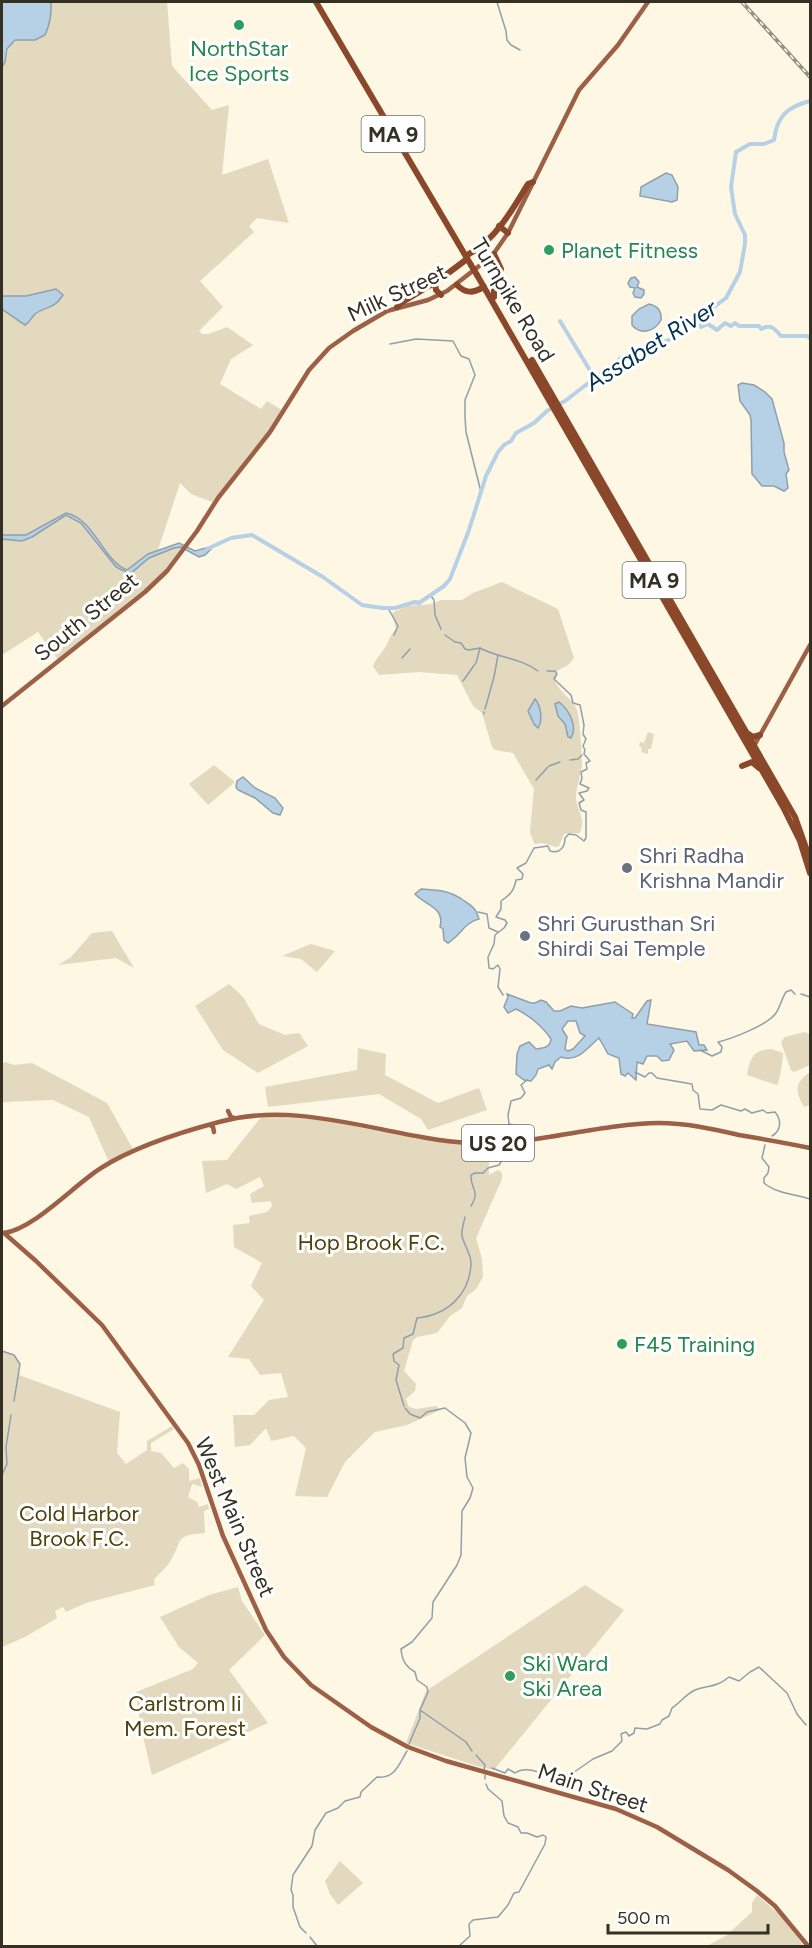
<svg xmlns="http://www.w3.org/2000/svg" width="812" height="1948" viewBox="0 0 812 1948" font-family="Figtree,sans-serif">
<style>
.green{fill:#e2d9be}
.water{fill:#b6d0e6;stroke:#8fa0ac;stroke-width:1.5;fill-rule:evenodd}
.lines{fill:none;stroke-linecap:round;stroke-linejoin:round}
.stream{stroke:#8fa0ac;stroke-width:1.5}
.river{stroke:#b6d0e6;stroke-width:4}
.major{stroke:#9c6047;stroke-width:4.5}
.highway{stroke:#8a4729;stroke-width:6}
.rail-casing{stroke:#959080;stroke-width:4}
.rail{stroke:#fff;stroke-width:1.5;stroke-dasharray:4.5;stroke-linecap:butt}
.highway-bridge{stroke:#8a4729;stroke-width:6}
.leisure-dot{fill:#2e9e5b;stroke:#fff;stroke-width:2}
.worship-dot{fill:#6b7280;stroke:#fff;stroke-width:2}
.labels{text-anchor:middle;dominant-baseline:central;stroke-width:6;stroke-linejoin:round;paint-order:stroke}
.shield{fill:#fff;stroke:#716e65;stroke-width:1.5}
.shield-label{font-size:21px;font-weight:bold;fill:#343023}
.leisure-label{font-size:22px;fill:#27864d;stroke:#fff;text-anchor:start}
.street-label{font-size:22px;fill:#343023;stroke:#fff}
.worship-label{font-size:22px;fill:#5b616d;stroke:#fff;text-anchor:start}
.park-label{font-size:22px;fill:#4e4009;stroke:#fff}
.water-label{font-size:24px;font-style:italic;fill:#043351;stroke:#fff}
</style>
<rect width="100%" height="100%" fill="#fdf7e3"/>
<!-- green -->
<g class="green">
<path d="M51 2H167L172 66 212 110 229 105 222 175 268 159 289 223 257 218 249 226 254 232 200 281 223 307 199 331 202 334H209L227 327 253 345 231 359 220 384 261 409 267 401 282 410 267 433 212 502 191 494 180 483 157 553 178 545 185 548C150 593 103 625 59 661L38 632 2 655V67C9 56 5 51 15 40H35L49 27Z"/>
<path d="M502 582 558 609 574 658 568 665 557 671 555 681C560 693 573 699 577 710 580 720 582 755 582 766 581 776 576 787 576 798 577 812 586 816 580 833L564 834 559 846 556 847 542 843 537 844 534 843 530 832 534 789 513 753 495 750 492 747 482 713 473 706 457 675 419 672 379 675 373 666C376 658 382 653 386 646 390 639 391 634 396 629L392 613 407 606 432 604 441 600H462L473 593Z"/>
<path d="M648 732 654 734 651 749H648V754L641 752 642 748 639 746 640 742 644 743Z"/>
<path d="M214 765 235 782 208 805 189 784Z"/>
<path d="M112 931 134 968 116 958 58 965 71 957 92 933Z"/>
<path d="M311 944 335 951 317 972 301 959 282 956Z"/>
<path d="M229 984 243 997 259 1024 285 1035 299 1033 308 1046 258 1073 223 1050 195 1006Z"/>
<path d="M805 1032 810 1035V1065L794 1072 791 1070 781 1042 785 1037Z"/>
<path d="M358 1048 386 1054 385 1075 438 1103 479 1088 487 1110 428 1130 421 1119 379 1094 268 1107 265 1087 357 1070Z"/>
<path d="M771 1049 783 1053C783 1058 780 1080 777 1085L747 1075C750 1059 752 1050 771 1049Z"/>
<path d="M5 1062 14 1065 32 1063 107 1103 134 1151 109 1162 89 1117 53 1100 2 1102V1064Z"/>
<path d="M810 1072V1105L804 1107C795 1091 794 1083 810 1072Z"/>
<path d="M262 1116 330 1120 362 1128 458 1143H519L514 1156 489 1161V1175L498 1170 502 1173V1179L476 1238 482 1259 483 1277 476 1289 467 1296 462 1308 450 1316 437 1333 417 1337 413 1340 404 1371 416 1384 415 1391 406 1399 409 1407 417 1409 436 1406 440 1410 407 1425 375 1432 345 1462 327 1497 295 1496 306 1448 294 1436 271 1441 266 1428 250 1445 235 1447 233 1415H254L269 1400 288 1397 281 1373 260 1375 249 1359 228 1357 264 1300 251 1286 262 1263 234 1247 233 1225 250 1223 249 1216 267 1212 272 1206 271 1201 252 1203 250 1194 264 1186 260 1177 236 1189 227 1184 206 1193 202 1161 227 1160Z"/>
<path d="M2 1351 14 1355 20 1364 19 1375 120 1412 117 1453 126 1464 147 1450V1441L172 1426 174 1429 151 1443V1451L161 1453 174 1468 183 1463 189 1469V1481L200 1478 202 1487 192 1484 188 1497 197 1502 199 1507 208 1504 209 1509 204 1511 205 1533C172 1535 184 1541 169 1563 164 1570 158 1574 154 1580L155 1585 86 1603 66 1612 63 1607 55 1611 57 1618 25 1637 2 1647Z"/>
<path d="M585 1585 624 1610 494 1770 477 1766 406 1743 426 1691Z"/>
<path d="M238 1587 242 1601 265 1635 229 1670 268 1723 152 1775 140 1723 136 1692 193 1669 198 1663 179 1647 160 1617 209 1595Z"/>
<path d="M340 1861 363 1883 338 1905 330 1894 325 1881Z"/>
<path d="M757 1895 780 1915 804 1946H707L727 1935 752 1912V1903Z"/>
</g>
<!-- water -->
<g class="water">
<path d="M2 2H51C52 14 50 24 45 35L35 40H15L7 49 5 62 2 67Z"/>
<path d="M666 173 672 175 678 187 677 200 672 202 640 196 641 187Z"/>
<path d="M635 277 639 282 637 287 644 290V294L641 298 635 297 633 293 635 288 630 287 628 283 631 278Z"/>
<path d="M56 289 63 295C54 310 45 306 35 314 31 318 30 322 25 325L2 309V296H26Z"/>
<path d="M649 304C658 306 662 311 661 320 655 331 641 336 632 325V316L639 309Z"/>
<path d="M742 383 754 385 765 392 772 399 784 443V452L789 470 786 474 788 488 784 491 774 486H762L752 474 751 420 750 415 740 401 738 385Z"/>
<path d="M66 513C95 519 102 560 127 570L148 554 179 543 195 551 209 547 211 549 205 555 199 557 181 547 174 548 149 558 130 574 116 567 81 523 66 515 32 537 22 541 2 539V535H26Z"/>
<path d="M535 699C541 705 543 721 538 728L534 724 528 711Z"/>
<path d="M559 702C569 710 578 726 571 738L568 737 565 724 558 716 555 704Z"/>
<path d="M243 777 255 788 275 798 283 808 280 815 273 813 255 798 238 790 236 787 237 781Z"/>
<path d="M421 889C438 890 449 890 463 900 472 906 476 908 479 919 465 922 460 936 448 943L444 940 443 929 440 927C445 907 426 906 415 894Z"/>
<path d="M507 994 531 1003H535L541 1000 546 1002 554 1011H560L571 1006 582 1008 615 1002 633 1014 632 1018H635L647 1001 651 1000 647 1024 696 1032 699 1045H704L707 1050 694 1051 687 1041 670 1044 674 1050 669 1060 662 1061 657 1056H647L643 1064 637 1062 636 1080 628 1073 625 1076 621 1074 619 1058 608 1054 599 1038C588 1047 578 1063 561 1057L555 1062 552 1069 549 1065 538 1069 536 1075 531 1081 524 1080 516 1074 517 1054 520 1046 529 1042 536 1049C543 1048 550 1048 551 1039 543 1027 529 1015 516 1009L508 1013 504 1007 508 997ZM568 1021H576L580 1033 585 1036 573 1049 568 1051 565 1049 567 1037 562 1029Z"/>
</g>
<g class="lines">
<!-- stream -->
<g class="stream">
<path d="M497 2 506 31 507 40 511 45 520 50"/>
<path d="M390 344 416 339 453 341 461 356 469 359 475 375 465 400V417L466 432 481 492"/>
<path d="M431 596 434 600 435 615 441 629"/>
<path d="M388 608 398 626 394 635"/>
<path d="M445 635 455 642 461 643 465 649 469 650 480 648C498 658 521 658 538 671"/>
<path d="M402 658 410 649"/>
<path d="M476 663 480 648"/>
<path d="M463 681 475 664"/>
<path d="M485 709 494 677 498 655"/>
<path d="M484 714V712"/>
<path d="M570 760 578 759 582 755"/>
<path d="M549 766 560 762"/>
<path d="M536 780 548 767"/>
<path d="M478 912 487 914 489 928 498 932"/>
<path d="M801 994 810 997"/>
<path d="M503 995 498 987 500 969 498 965 493 969 489 968 488 957 494 944 495 935 504 928 507 923 505 920 496 917 501 909V901C510 895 514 891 516 880L522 879 523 874 517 868 526 863 534 848 548 846 550 851C560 854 565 847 565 838L569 834 576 835 584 841 586 838V812L581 810 579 803 584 800 579 793 587 791 589 788 580 784 582 778 581 772 587 769 586 763 590 761 584 754 585 750 583 746 586 739 583 734 584 725 580 705 573 703 571 695 554 679 557 674 555 671H547"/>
<path d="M700 1050 712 1056 721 1052 722 1047 718 1042C731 1039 768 1025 776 1013 780 1007 782 998 786 992L791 990 795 994"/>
<path d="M635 1072 645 1077 649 1073H652L657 1078 692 1084 693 1090 698 1094 700 1109 712 1110 721 1105 741 1111 745 1109 752 1113 763 1110 767 1113 775 1112C782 1120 781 1131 772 1136"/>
<path d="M524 1137V1132L520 1127 509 1124 508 1115 511 1101 521 1098 525 1093 521 1085 527 1080"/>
<path d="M765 1145 762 1158 769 1167 768 1173 764 1178V1183C777 1194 795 1194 810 1199"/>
<path d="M471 1206C481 1190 470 1190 471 1175L475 1173H483L488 1168 499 1165 508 1150 521 1146"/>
<path d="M2 1351 14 1355 20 1364 14 1401"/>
<path d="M404 1406 396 1380 399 1365 394 1361 393 1354 403 1348 404 1338 413 1334 417 1318C447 1315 470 1295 471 1263 471 1254 464 1245 462 1236 461 1230 464 1223 465 1217"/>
<path d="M405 1408 410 1414 420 1418 427 1412 445 1408 465 1423 471 1433 465 1458 467 1477 473 1488 470 1498 462 1511 461 1555 457 1565 433 1602 432 1618 412 1642 401 1649C402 1660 405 1666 415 1672L417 1680 427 1687 428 1692 420 1710 466 1742 472 1751"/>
<path d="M2 1475 7 1464 6 1447 11 1415"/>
<path d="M409 1744 420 1718V1711"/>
<path d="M476 1755 485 1765 484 1770"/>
<path d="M492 1768 505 1773 508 1769 515 1773C521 1769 530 1769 538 1772L544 1769 570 1775 593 1759 612 1751 622 1741 621 1734 626 1732 629 1736 634 1733 635 1728 647 1729 660 1724 662 1720 669 1716 672 1708C680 1703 686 1694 695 1690 708 1685 716 1688 729 1677L739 1681 750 1672 759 1667 787 1693 797 1714 806 1725"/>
<path d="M485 1775V1779"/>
<path d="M306 1933 300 1927 293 1907V1895L291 1890 293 1875 312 1846 315 1830 326 1813 338 1808 345 1801 360 1797 361 1792 377 1777C395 1779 399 1764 407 1751"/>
<path d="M310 1937 317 1946"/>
<path d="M459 1946 470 1936 469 1924 473 1920 498 1917 508 1905 514 1893 519 1892 545 1844 546 1837 543 1835 537 1837 527 1833H521L518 1827 508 1823 504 1816 502 1801 488 1789 486 1784"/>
</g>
<!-- river -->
<g class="river">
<path d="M560 321 594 377"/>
<path d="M694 322 700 324 701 327 708 324 717 330 725 323 731 326 735 323 739 326H759L761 329C771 324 774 328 781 336H807L810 338"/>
<path d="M207 549 231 538 252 535 323 577 362 605 382 608H395L415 602 419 603 444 586 450 579 469 530 486 476 498 452 504 445 511 441 516 433 534 423 547 411 565 401 621 358 671 339 726 298 740 272 745 244V235L735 214 731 187 736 152 750 144H764L774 140C777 116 787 107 810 101"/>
</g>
<!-- major -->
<g class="major">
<path d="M2 706 145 592 167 571 197 531 218 498 270 432 309 370 329 348 353 331 387 311 428 300 447 291 492 256 508 233 579 90 618 45 648 2"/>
<path d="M754 746 810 645"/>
<path d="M228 1111 231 1117 234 1118"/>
<path d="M210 1125 213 1127 214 1132"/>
<path d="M4 1233 36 1261 102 1325 188 1443 199 1465 223 1536 266 1630 284 1657 311 1685 371 1727 408 1747 446 1761 616 1809 657 1827 728 1870 757 1891 775 1906 808 1946"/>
<path d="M4 1233C34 1229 74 1185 101 1168 134 1147 181 1132 219 1122 303 1099 386 1138 470 1143 533 1146 595 1124 659 1123 686 1123 713 1129 739 1135 763 1139 787 1143 810 1148"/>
</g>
<!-- highway -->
<g class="highway">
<path d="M316 2 471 265"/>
<path d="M499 226 508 233"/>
<path d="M469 254C495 240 513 209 528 184L533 182"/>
<path d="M494 254 501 269 494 285V297"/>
<path d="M477 275 783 807 800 841 810 873"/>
<path d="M435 283 436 290 441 295"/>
<path d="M457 285C466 294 473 293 484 287"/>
<path d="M397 307 401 303 439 280 467 259"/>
<path d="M532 360 795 817 810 859"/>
<path d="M652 566 668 572"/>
<path d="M747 733 753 737 760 735"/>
<path d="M742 766 752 762 759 768"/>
</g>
<defs>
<path id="rail" d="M742 2 810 77"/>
</defs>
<!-- rail casing -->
<use href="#rail" class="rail-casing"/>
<!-- rail -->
<use href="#rail" class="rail"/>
<!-- highway-bridge -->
<path class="highway-bridge" d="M471 265 477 275"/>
</g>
<!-- markers -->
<g class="leisure-dot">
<circle cx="239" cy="25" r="6"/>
<circle cx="549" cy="250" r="6"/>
<circle cx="622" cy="1344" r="6"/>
<circle cx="510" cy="1676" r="6"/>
</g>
<g class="worship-dot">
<circle cx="627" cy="868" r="6"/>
<circle cx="525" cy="936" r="6"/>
</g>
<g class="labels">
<!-- shield labels -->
<g class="shield">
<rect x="361.5" y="116" width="63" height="36" rx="4.5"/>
<rect x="622.5" y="562" width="63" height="36" rx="4.5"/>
<rect x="462" y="1125" width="72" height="36" rx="4.5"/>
</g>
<g class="shield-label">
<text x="393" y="134">MA 9</text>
<text x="654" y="580">MA 9</text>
<text x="498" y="1143">US 20</text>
</g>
<!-- leisure labels -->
<g class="leisure-label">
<text x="239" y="48" text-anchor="middle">NorthStar<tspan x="239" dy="25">Ice Sports</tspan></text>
<text x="561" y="250">Planet Fitness</text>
<text x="634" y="1344">F45 Training</text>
<text x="522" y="1663">Ski Ward<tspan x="522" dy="25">Ski Area</tspan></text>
</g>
<!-- street labels -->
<g class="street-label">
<text transform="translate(397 293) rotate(-25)">Milk Street</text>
<text transform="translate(513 300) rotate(59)">Turnpike Road</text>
<text transform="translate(86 617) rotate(-39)">South Street</text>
<text transform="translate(235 1517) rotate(67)">West Main Street</text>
<text transform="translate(593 1788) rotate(18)">Main Street</text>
</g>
<!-- worship labels -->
<g class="worship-label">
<text x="639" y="855">Shri Radha<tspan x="639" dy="25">Krishna Mandir</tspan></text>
<text x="537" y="923">Shri Gurusthan Sri<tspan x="537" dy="25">Shirdi Sai Temple</tspan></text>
</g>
<!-- park labels -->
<g class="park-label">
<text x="371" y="1242">Hop Brook F.C.</text>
<text x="79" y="1513">Cold Harbor<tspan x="79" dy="25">Brook F.C.</tspan></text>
<text x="185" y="1703">Carlstrom Ii<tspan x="185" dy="25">Mem. Forest</tspan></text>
</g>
<!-- water labels -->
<g class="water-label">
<text transform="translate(651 345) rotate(-32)">Assabet River</text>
</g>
</g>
<!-- border -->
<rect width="812" height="1948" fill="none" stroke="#343023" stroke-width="6"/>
<!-- scale -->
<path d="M608 1924v9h160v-9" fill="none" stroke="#343023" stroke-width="3"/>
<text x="617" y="1924" font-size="18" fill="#343023" stroke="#ffffff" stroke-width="4.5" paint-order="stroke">500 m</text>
</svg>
